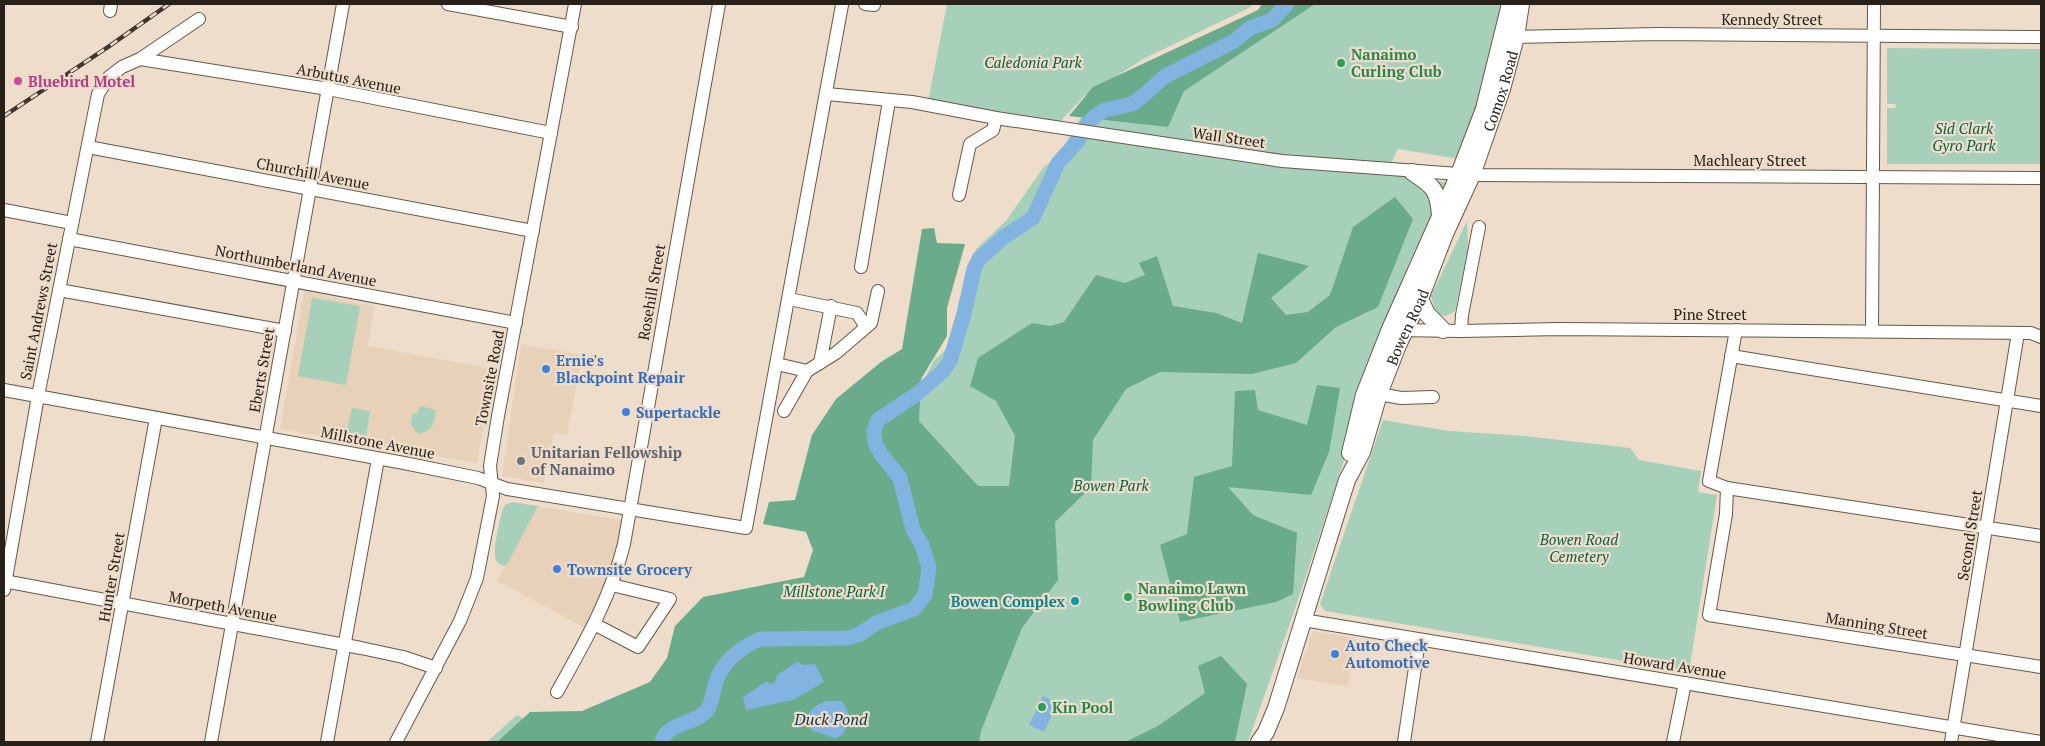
<svg xmlns="http://www.w3.org/2000/svg" width="2045" height="746" viewBox="0 0 2045 746" font-family="'PT Serif',serif">
<style>
.built{fill:#e7d1b9}
.green{fill:#a6d0ba}
.forest{fill:#69ab8b}
.water{fill:#83b3e0}
.lines{fill:none;stroke-linecap:round;stroke-linejoin:round}
.river{stroke:#83b3e0;stroke-width:15}
.minor-casing{stroke:#665848;stroke-width:14}
.major-casing{stroke:#665848;stroke-width:18}
.minor{stroke:#fff;stroke-width:12}
.major{stroke:#fff;stroke-width:16}
.rail-casing{stroke:#3f372f;stroke-width:4.5}
.rail{stroke:#eeddca;stroke-width:2.5;stroke-dasharray:8;stroke-linecap:butt}
.leisure-dot{fill:#2e9e5b;stroke:#eeddca;stroke-width:2}
.hotel-dot{fill:#d1479c;stroke:#eeddca;stroke-width:2}
.shop-dot{fill:#3f7fe0;stroke:#eeddca;stroke-width:2}
.worship-dot{fill:#6b7280;stroke:#eeddca;stroke-width:2}
.culture-dot{fill:#0f9aa8;stroke:#eeddca;stroke-width:2}
.labels{text-anchor:middle;dominant-baseline:central;stroke-width:4.5;stroke-linejoin:round;paint-order:stroke}
.street-label{font-size:15px;fill:#27211a;stroke:#eeddca}
.leisure-label{font-size:15px;font-weight:bold;fill:#27864d;stroke:#eeddca;text-anchor:start}
.park-label{font-size:15px;font-style:italic;fill:#0d6041;stroke:#eeddca}
.hotel-label{font-size:15px;font-weight:bold;fill:#b23c85;stroke:#eeddca;text-anchor:start}
.shop-label{font-size:15px;font-weight:bold;fill:#366cbe;stroke:#eeddca;text-anchor:start}
.worship-label{font-size:15px;font-weight:bold;fill:#5b616d;stroke:#eeddca;text-anchor:start}
.culture-label{font-size:15px;font-weight:bold;fill:#0d838f;stroke:#eeddca;text-anchor:end}
.water-label{font-size:16px;font-style:italic;fill:#0f3452;stroke:#eeddca}
</style>
<rect width="100%" height="100%" fill="#eeddca"/>
<!-- built -->
<g class="built">
<path d="M304 291 374 306 368 346 493 369 477 463 280 429Z"/>
<path d="M521 344 582 355 567 435 554 433 544 483 502 476Z"/>
<path d="M538 506 622 520 611 572 584 627 497 581Z"/>
<path d="M1313 631 1356 638 1348 686 1297 678Z"/>
</g>
<!-- green -->
<g class="green">
<path d="M947 4H1254L1249 8 1145 58 1084 96 1057 125 928 102Z"/>
<path d="M1283 4H1509L1492 90 1459 159 1398 149 1387 172 1448 183 1410 261 1296 606 1248 742H673L795 628 906 398 923 383 933 362 950 345 956 330 959 302 973 255 977 248 1006 221 1043 168 1062 152 1073 128 1084 114Z"/>
<path d="M1887 48 2041 49V164H1887V108H1895L1896 104H1887Z"/>
<path d="M1467 221 1468 249 1455 311 1446 316 1439 315 1435 310 1431 296Z"/>
<path d="M312 298 360 306 346 385 298 376Z"/>
<path d="M420 406 436 410C434 424 434 430 418 434L411 425 413 413 417 414Z"/>
<path d="M352 408 370 411 366 436 347 432Z"/>
<path d="M1383 420 1449 431 1525 436 1630 448 1639 460 1701 471 1698 492 1717 495 1689 672 1325 611 1320 604Z"/>
<path d="M512 502 538 506 506 566C501 565 498 564 496 560 492 551 500 521 502 511L505 505Z"/>
<path d="M517 715 568 742H487Z"/>
</g>
<!-- forest -->
<g class="forest">
<path d="M1262 4H1315L1184 91 1168 127 1069 116 1093 87 1258 10Z"/>
<path d="M1395 197 1413 219 1378 307 1336 327 1296 363 1252 374 1160 372 1126 389 1093 440 1091 487 1055 522 1058 580 1022 628 981 731 979 742H497L530 712 582 711 650 682 667 658 675 626 703 597 804 577 813 550 806 532 763 524 769 502 795 500 812 435 836 399 881 362 902 349 922 229 934 228 937 243 965 244 947 308V336L921 379 919 421 978 486H1009L1015 436 996 401 970 386 978 358 1032 323 1051 326 1064 322 1096 275 1125 283 1145 275 1139 263 1157 256 1173 306 1216 313 1242 323 1258 253 1309 266 1271 298 1286 315 1308 312 1330 295 1353 227Z"/>
<path d="M1317 385 1340 388 1329 452 1311 495 1228 487 1253 515 1297 533 1293 594 1276 602 1180 622 1160 545 1187 534 1194 477 1232 466 1235 391 1255 390 1258 410 1307 425Z"/>
<path d="M1221 656 1247 684 1235 742H1125L1158 726 1205 693 1198 666Z"/>
</g>
<!-- water -->
<g class="water">
<path d="M797 662 804 665 815 664 824 682 793 700 746 710 743 697 767 681 770 684 775 682 777 675Z"/>
<path d="M1043 696 1057 703 1044 732 1029 725Z"/>
<path d="M826 701H841L845 705 851 720 842 735 835 738 813 731 806 724C806 712 815 705 826 701Z"/>
</g>
<g class="lines">
<!-- river -->
<path class="river" d="M662 742C666 722 696 725 707 710 712 704 713 692 715 685 721 663 740 648 760 639L848 638 860 634 876 623 914 609 925 595 929 568 922 545 913 530 900 478 881 454 875 443 874 431 878 420 917 394 943 371 950 361 964 314 974 269 979 259 1004 237 1033 218 1058 163 1077 142 1088 123 1095 116 1105 110 1132 104 1143 96 1164 77 1234 41 1250 28 1272 20 1287 4"/>
<defs>
<g id="minor">
<path d="M448 4 572 27"/>
<path d="M865 4 874 5"/>
<path d="M110 11 111 4"/>
<path d="M1507 35 1516 37 1658 34 2041 37"/>
<path d="M140 59 328 89 551 133"/>
<path d="M827 94 912 102 996 118 1282 161 1472 175 2041 178"/>
<path d="M88 147 533 231"/>
<path d="M959 195 970 144 993 130 996 118"/>
<path d="M4 210 72 223"/>
<path d="M69 239 516 323"/>
<path d="M861 267 889 101"/>
<path d="M59 290 285 331"/>
<path d="M789 299 857 313 866 327"/>
<path d="M1397 330 1461 331 1559 329 2031 333 2041 337"/>
<path d="M1736 330 1709 481 1727 488 2041 536"/>
<path d="M1461 331 1462 315 1479 227"/>
<path d="M1872 331 1874 4"/>
<path d="M1731 356 2041 406"/>
<path d="M820 363 831 306"/>
<path d="M777 364 807 371"/>
<path d="M4 390 404 463 478 478 507 489 746 528 842 5"/>
<path d="M1379 394 1401 398 1433 397"/>
<path d="M784 411 807 371 836 353 871 323 878 291"/>
<path d="M1727 488 1726 514 1709 615 2041 667"/>
<path d="M4 581 361 648 403 657 436 668"/>
<path d="M4 590 38 396 98 94 109 77 122 67 140 59 199 19"/>
<path d="M1303 620 2041 742"/>
<path d="M594 624 638 647 670 599 612 585"/>
<path d="M557 692C584 644 611 597 624 544L719 4"/>
<path d="M97 742 156 418"/>
<path d="M211 742 343 4"/>
<path d="M327 742 378 459"/>
<path d="M396 742 460 621 477 578 493 496 490 466 498 416 575 4"/>
<path d="M1404 742 1419 641"/>
<path d="M1673 742 1685 683"/>
<path d="M1951 742 2018 333"/>
</g>
<g id="major">
<path d="M1412 172C1433 186 1438 189 1440 215"/>
<path d="M1420 299 1427 314 1443 330"/>
<path d="M1350 453 1364 395 1390 329 1459 174 1484 109 1510 4"/>
<path id="s1" d="M1259 742 1266 732 1276 708 1347 480 1362 452 1379 394 1398 345 1420 299 1445 234 1472 175 1502 89 1516 37 1521 4"/>
</g>
</defs>
<!-- minor casing -->
<use href="#minor" class="minor-casing"/>
<!-- major casing -->
<use href="#major" class="major-casing"/>
<!-- minor -->
<use href="#minor" class="minor"/>
<!-- major -->
<use href="#major" class="major"/>
<defs>
<path id="rail" d="M4 116 108 47 169 4"/>
</defs>
<!-- rail casing -->
<use href="#rail" class="rail-casing"/>
<!-- rail -->
<use href="#rail" class="rail"/>
</g>
<!-- markers -->
<g class="leisure-dot">
<circle cx="1341" cy="63" r="5"/>
<circle cx="1128" cy="597" r="5"/>
<circle cx="1042" cy="707" r="5"/>
</g>
<circle class="hotel-dot" cx="18" cy="81" r="5"/>
<g class="shop-dot">
<circle cx="546" cy="369" r="5"/>
<circle cx="626" cy="412" r="5"/>
<circle cx="557" cy="569" r="5"/>
<circle cx="1335" cy="654" r="5"/>
</g>
<circle class="worship-dot" cx="521" cy="461" r="5"/>
<circle class="culture-dot" cx="1075" cy="601" r="5"/>
<g class="labels">
<!-- street labels -->
<g class="street-label">
<text x="1772" y="19">Kennedy Street</text>
<text transform="translate(349 78) rotate(11)">Arbutus Avenue</text>
<text stroke="none"><textPath href="#s1" startOffset="696">Comox Road</textPath></text>
<text transform="translate(1229 137) rotate(8)">Wall Street</text>
<text x="1750" y="160">Machleary Street</text>
<text transform="translate(313 173) rotate(11)">Churchill Avenue</text>
<text transform="translate(296 265) rotate(11)">Northumberland Avenue</text>
<text transform="translate(651 292) rotate(-80)">Rosehill Street</text>
<text transform="translate(38 311) rotate(-79)">Saint Andrews Street</text>
<text x="1710" y="314">Pine Street</text>
<text stroke="none"><textPath href="#s1" startOffset="442">Bowen Road</textPath></text>
<text transform="translate(261 370) rotate(-80)">Eberts Street</text>
<text transform="translate(489 378) rotate(-79)">Townsite Road</text>
<text transform="translate(378 442) rotate(11)">Millstone Avenue</text>
<text transform="translate(1969 535) rotate(-81)">Second Street</text>
<text transform="translate(111 577) rotate(-80)">Hunter Street</text>
<text transform="translate(223 606) rotate(11)">Morpeth Avenue</text>
<text transform="translate(1877 625) rotate(9)">Manning Street</text>
<text transform="translate(1675 665) rotate(9)">Howard Avenue</text>
</g>
<!-- leisure labels -->
<g class="leisure-label">
<text x="1351" y="54">Nanaimo<tspan x="1351" dy="17">Curling Club</tspan></text>
<text x="1138" y="588">Nanaimo Lawn<tspan x="1138" dy="17">Bowling Club</tspan></text>
<text x="1052" y="707">Kin Pool</text>
</g>
<!-- park labels -->
<g class="park-label">
<text x="1033" y="62">Caledonia Park</text>
<text x="1964" y="128">Sid Clark<tspan x="1964" dy="17">Gyro Park</tspan></text>
<text x="1111" y="485">Bowen Park</text>
<text x="1579" y="539">Bowen Road<tspan x="1579" dy="17">Cemetery</tspan></text>
<text x="834" y="591">Millstone Park I</text>
</g>
<!-- hotel labels -->
<g class="hotel-label">
<text x="28" y="81">Bluebird Motel</text>
</g>
<!-- shop labels -->
<g class="shop-label">
<text x="556" y="360">Ernie's<tspan x="556" dy="17">Blackpoint Repair</tspan></text>
<text x="636" y="412">Supertackle</text>
<text x="567" y="569">Townsite Grocery</text>
<text x="1345" y="645">Auto Check<tspan x="1345" dy="17">Automotive</tspan></text>
</g>
<!-- worship labels -->
<g class="worship-label">
<text x="531" y="452">Unitarian Fellowship<tspan x="531" dy="17">of Nanaimo</tspan></text>
</g>
<!-- culture labels -->
<g class="culture-label">
<text x="1065" y="601">Bowen Complex</text>
</g>
<!-- water labels -->
<g class="water-label">
<text x="831" y="719">Duck Pond</text>
</g>
</g>
<!-- border -->
<rect width="2045" height="746" fill="none" stroke="#27211a" stroke-width="10"/>
</svg>
